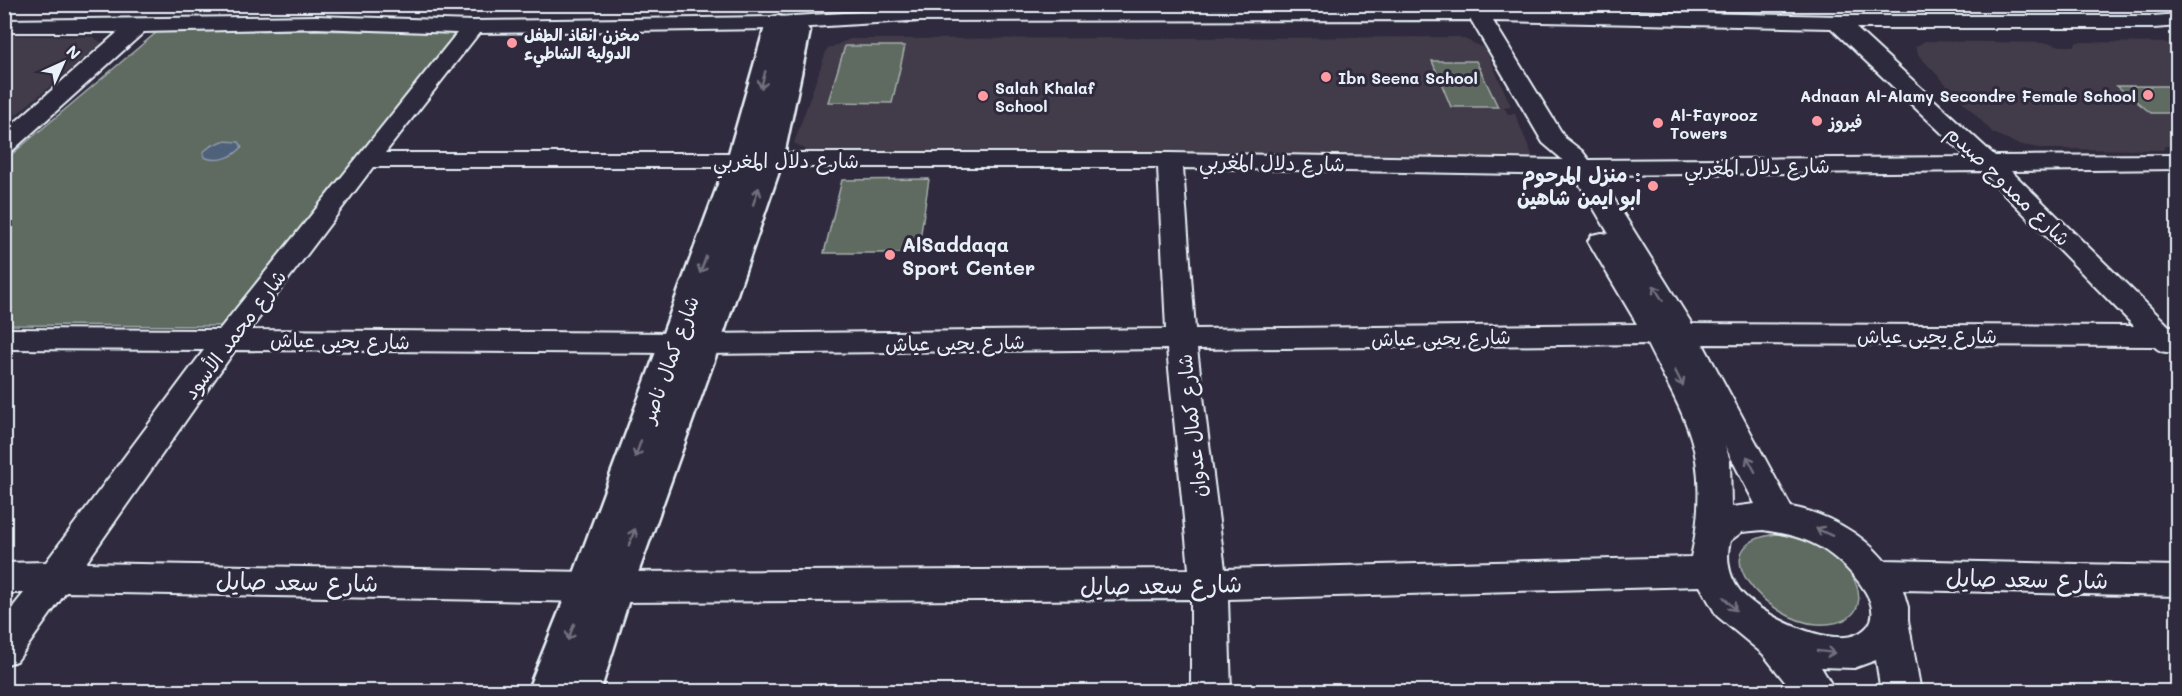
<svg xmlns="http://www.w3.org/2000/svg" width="2182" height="696" viewBox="0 0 2182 696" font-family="Mali,'Playpen Sans Arabic',sans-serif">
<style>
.built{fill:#433a48}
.green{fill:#5f6b60;stroke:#a4aeac;stroke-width:1.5}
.water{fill:#4f607a;stroke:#8c9aac;stroke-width:1.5}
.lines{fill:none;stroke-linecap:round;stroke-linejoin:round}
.minor-casing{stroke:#e8f1f8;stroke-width:4}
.tertiary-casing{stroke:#e8f1f8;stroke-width:5}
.secondary-casing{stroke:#e8f1f8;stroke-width:5}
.minor{fill:#2f2a3d;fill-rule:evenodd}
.tertiary{fill:#2f2a3d;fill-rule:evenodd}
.secondary{fill:#2f2a3d;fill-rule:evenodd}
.oneway{stroke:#70707e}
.poi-dot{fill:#ff9aa2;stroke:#2f2a3d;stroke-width:2}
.labels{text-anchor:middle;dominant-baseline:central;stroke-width:6;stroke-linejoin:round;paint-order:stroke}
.far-poi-label{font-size:16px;font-weight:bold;fill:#e8f1f8;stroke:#2f2a3d;text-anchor:start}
.street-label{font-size:20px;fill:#e8f1f8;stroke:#2f2a3d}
.poi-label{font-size:20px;font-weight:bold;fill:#e8f1f8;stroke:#2f2a3d;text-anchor:end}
.near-street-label{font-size:24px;fill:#e8f1f8;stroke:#2f2a3d}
</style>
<rect width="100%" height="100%" fill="#2f2a3d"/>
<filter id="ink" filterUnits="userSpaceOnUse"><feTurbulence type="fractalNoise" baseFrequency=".0167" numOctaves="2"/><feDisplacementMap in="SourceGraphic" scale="12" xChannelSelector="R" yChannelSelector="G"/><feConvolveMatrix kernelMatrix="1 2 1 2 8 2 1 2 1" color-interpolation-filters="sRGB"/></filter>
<g filter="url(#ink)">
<!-- built -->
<g class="built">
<path d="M5 35 93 37 102 43 5 124Z"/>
<path d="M1459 37 1485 48 1511 106 1504 107 1508 114H1515L1533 157 810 152 794 143 827 49 850 39Z"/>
<path d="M1925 41 2049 43 2061 46H2074L2077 42 2177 43V146H2165L2163 150 2043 149 2017 144 1993 133 1919 56 1915 47Z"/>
</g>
<!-- green -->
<g class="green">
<path d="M308 30 457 33 221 326 5 325V160L157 32Z"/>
<path d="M845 46H905L892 103 828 102Z"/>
<path d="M1476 61 1498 107H1451L1432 61Z"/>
<path d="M2117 86H2177V113H2151Z"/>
<path d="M929 179 918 253H824L842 180Z"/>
<path d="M1777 534C1797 537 1816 542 1832 554 1868 581 1872 627 1817 624 1769 622 1695 544 1777 534Z"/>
</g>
<!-- water -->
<path class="water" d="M223 141 239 142 242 147C233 158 217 163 204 157L203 152 211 146Z"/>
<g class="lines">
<defs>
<path id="minor" d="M1478 8 1837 16H2154L2178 14V26L2154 28H1856L1995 156 2178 155V169L2011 171 2169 326H2178V351C2168 353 2161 353 2154 346L1703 344 1791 507C1825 513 1862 533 1884 560L2178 566V596L1903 590 1908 607V620L1921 692H1881L1876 660 1854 668 1821 667 1836 692H1793L1763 654 1717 616 1700 586 1228 599 1231 692H1191V599L613 602 601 598 589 602 66 592 17 661 4 665V618L24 593H4V563L46 562 204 350 4 349V329L219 330 457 33 316 28 144 32 13 150 4 152V132L118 32H4V20L316 16 473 21 778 17 909 9ZM1471 20 1543 143 1563 160 1170 153H385L479 33 778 29 909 21ZM1493 21 1831 28 1967 157 1589 160 1582 151 1565 138ZM373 167H1158L1166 329 704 334 693 337 690 343 686 336 675 333 250 330ZM1183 168 1574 175 1609 234 1602 233 1592 235 1588 241 1637 324 1195 329ZM1982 171 2134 326 1692 324 1599 175ZM689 344 693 351 704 354 1167 349 1189 569 613 572 601 576 589 572 86 563 235 350 675 353 686 350ZM1647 344C1665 381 1690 419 1696 460 1701 490 1698 527 1691 557L1225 569 1197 349ZM1725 446 1755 504 1731 507 1730 460ZM1763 530C1782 533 1799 536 1816 545 1839 556 1901 613 1857 634 1827 648 1755 613 1738 588 1728 574 1726 556 1730 541L1742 532Z"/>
<path id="tertiary" d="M914 4H936C936 20 913 23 901 20L897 15 901 10Z"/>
<path id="secondary" d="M778 16 786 18 790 23 788 28 798 24 806 26 810 31 783 160 720 344 633 587 600 692H527L569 587 727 160 766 23 770 18Z"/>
</defs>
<!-- minor casing -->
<use href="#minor" class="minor-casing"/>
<!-- tertiary casing -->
<use href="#tertiary" class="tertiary-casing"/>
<!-- secondary casing -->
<use href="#secondary" class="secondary-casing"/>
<!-- minor -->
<use href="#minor" class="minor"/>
<!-- tertiary -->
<use href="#tertiary" class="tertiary"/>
<!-- secondary -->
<use href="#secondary" class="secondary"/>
</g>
<!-- one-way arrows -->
<defs><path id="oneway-shaft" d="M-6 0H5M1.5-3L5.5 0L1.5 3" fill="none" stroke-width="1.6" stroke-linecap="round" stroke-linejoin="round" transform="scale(1.5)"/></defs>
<g class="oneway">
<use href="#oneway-shaft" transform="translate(763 80) rotate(105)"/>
<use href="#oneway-shaft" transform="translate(756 196) rotate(-71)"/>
<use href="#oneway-shaft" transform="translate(703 265) rotate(110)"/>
<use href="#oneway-shaft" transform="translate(1658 293) rotate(-121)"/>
<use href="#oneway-shaft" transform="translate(1679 378) rotate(63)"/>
<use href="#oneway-shaft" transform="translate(638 449) rotate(109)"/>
<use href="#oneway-shaft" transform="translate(1751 464) rotate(-118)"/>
<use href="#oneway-shaft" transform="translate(1824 532) rotate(-155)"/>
<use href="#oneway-shaft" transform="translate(632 537) rotate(-69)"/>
<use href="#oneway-shaft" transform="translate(1730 604) rotate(47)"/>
<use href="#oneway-shaft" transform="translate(571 632) rotate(111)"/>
<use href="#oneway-shaft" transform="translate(1826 652) rotate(7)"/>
</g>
</g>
<!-- markers -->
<g class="poi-dot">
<circle cx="512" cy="43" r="6"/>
<circle cx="1326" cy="77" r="6"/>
<circle cx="2148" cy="95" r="6"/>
<circle cx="983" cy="96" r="6"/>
<circle cx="1817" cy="121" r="6"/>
<circle cx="1658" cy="123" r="6"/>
<circle cx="1653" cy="186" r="6"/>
<circle cx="890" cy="255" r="6"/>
</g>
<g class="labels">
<!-- far-poi labels -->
<g class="far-poi-label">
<text x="524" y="34">مخزن انقاذ الطفل<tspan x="524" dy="18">الدولية الشاطيء</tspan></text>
<text x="1338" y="77">Ibn Seena School</text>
<text x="995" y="87">Salah Khalaf<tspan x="995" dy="18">School</tspan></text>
<text x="2136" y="95" text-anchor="end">Adnaan Al-Alamy Secondre Female School</text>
<text x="1670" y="114">Al-Fayrooz<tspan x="1670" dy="18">Towers</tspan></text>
<text x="1829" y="121">فيروز</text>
</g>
<!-- street labels -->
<g class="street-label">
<text x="786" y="160">شارع دلال المغربي</text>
<text transform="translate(1272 162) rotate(1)">شارع دلال المغربي</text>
<text transform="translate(1757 166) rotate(-1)">شارع دلال المغربي</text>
<text transform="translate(2009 185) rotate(44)">شارع ممدوح صيدم</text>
<text transform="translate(234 334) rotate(-53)">شارع محمد الأسود</text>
<text x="1927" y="335">شارع يحيى عياش</text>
<text transform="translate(1441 337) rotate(-1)">شارع يحيى عياش</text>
<text transform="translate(340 340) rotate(1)">شارع يحيى عياش</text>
<text transform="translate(955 342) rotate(-1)">شارع يحيى عياش</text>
<text transform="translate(669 359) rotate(-70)">شارع كمال ناصر</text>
<text transform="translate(1191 426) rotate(-96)">شارع كمال عدوان</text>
</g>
<!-- poi labels -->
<g class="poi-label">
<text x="1641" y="174">منزل المرحوم :<tspan x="1641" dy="23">ابو ايمن شاهين</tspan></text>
<text x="902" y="244" text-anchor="start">AlSaddaqa<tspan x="902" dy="23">Sport Center</tspan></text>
</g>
<!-- near-street labels -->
<g class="near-street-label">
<text transform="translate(2027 578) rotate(1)">شارع سعد صايل</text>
<text transform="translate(297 581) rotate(1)">شارع سعد صايل</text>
<text transform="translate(1161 584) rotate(-1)">شارع سعد صايل</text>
</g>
</g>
<!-- margin -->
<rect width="2182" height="696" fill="none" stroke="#2f2a3d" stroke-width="24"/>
<rect x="12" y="12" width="2158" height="672" fill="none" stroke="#e8f1f8" stroke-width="2" filter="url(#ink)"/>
<!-- north arrow -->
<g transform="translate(63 63) rotate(45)" stroke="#2f2a3d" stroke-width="4.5" paint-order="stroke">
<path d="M0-4.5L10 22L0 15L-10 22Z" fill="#e8f1f8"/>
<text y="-9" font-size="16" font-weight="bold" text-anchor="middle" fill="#e8f1f8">N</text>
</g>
</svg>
